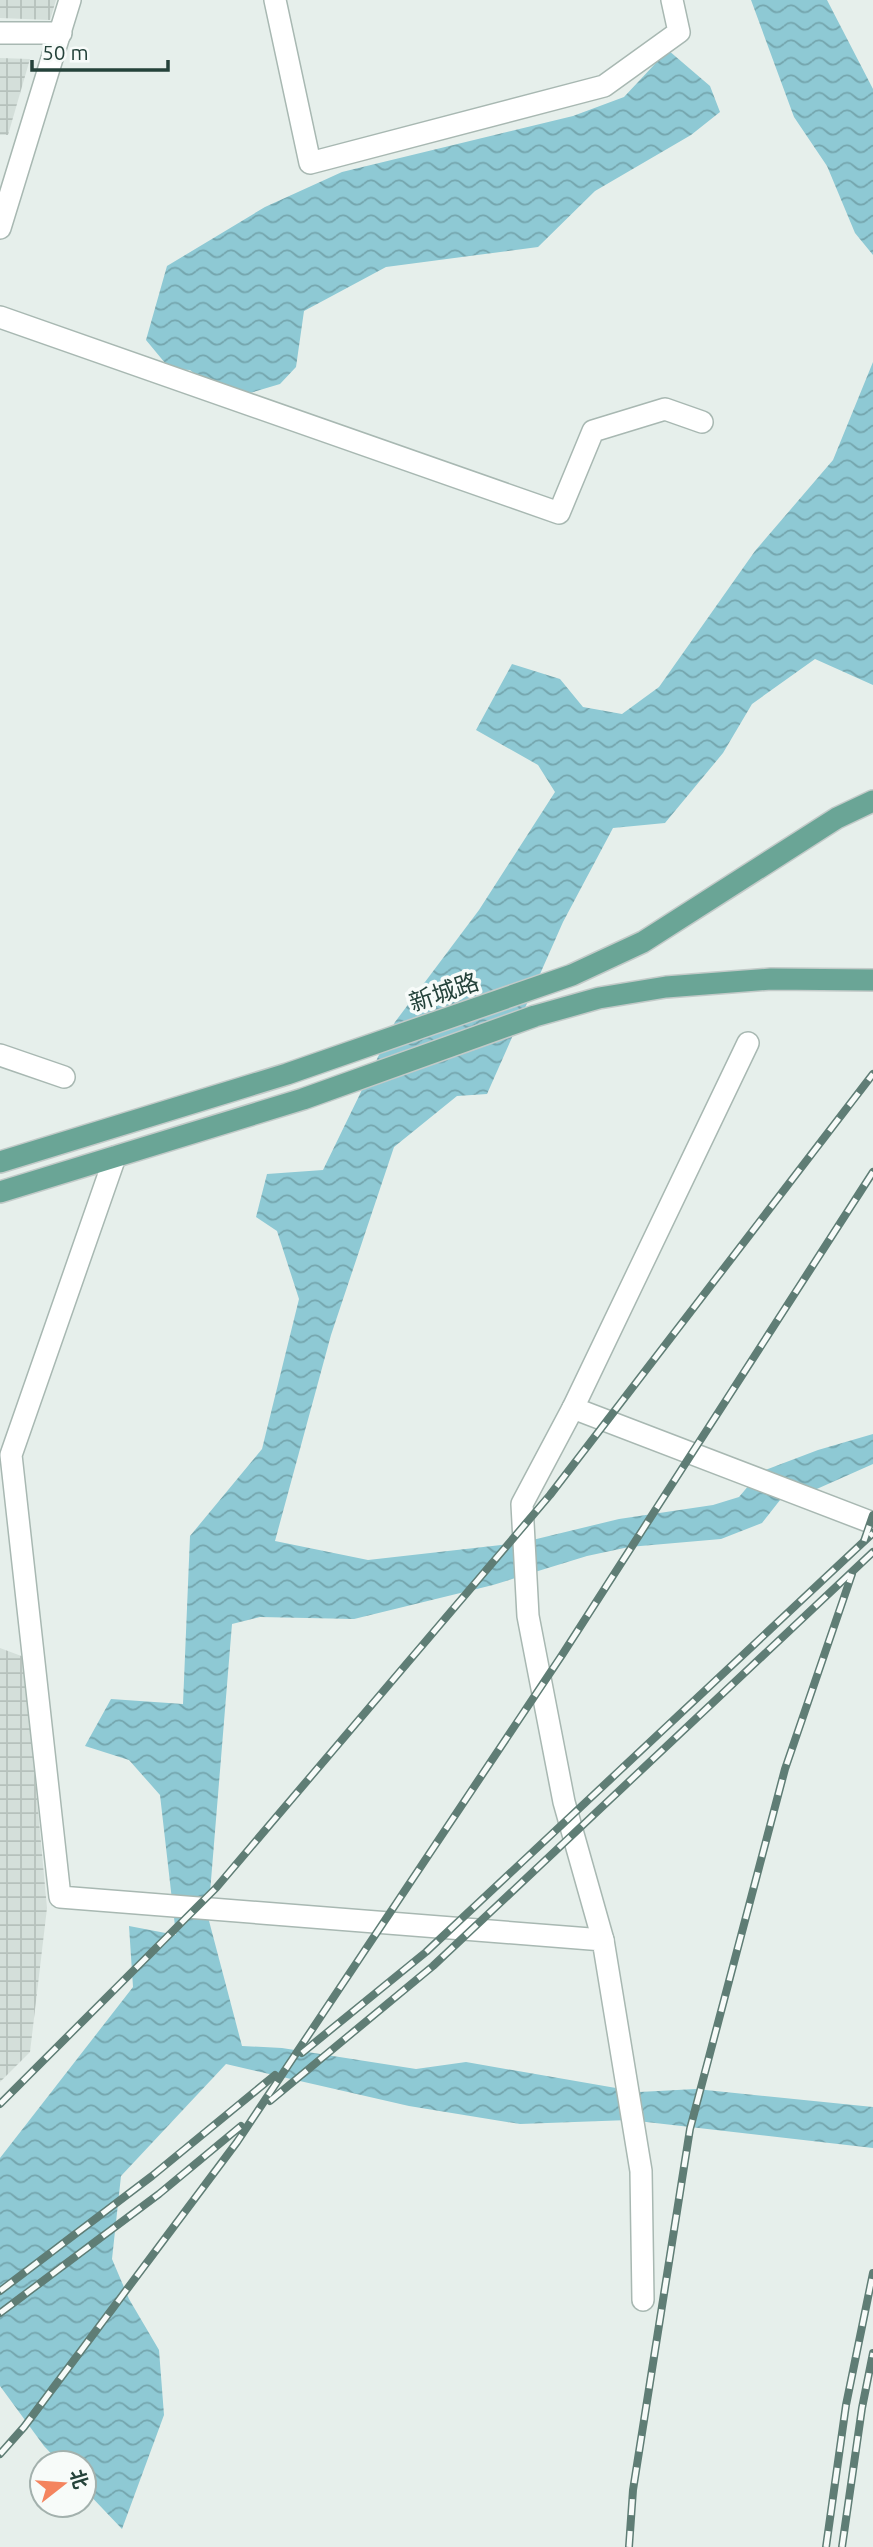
<svg xmlns="http://www.w3.org/2000/svg" width="873" height="2547" viewBox="0 0 873 2547" font-family="Ubuntu,'Noto Sans SC',sans-serif">
<style>
.industrial{fill:url(#industrial-grid)}
.water{fill:url(#water-waves)}
.lines{fill:none;stroke-linecap:round;stroke-linejoin:round}
.street-casing{stroke:#a8b8b2;stroke-width:24}
.primary-casing{stroke:#c2cac8;stroke-width:24}
.street{stroke:#fff;stroke-width:21}
.primary{stroke:#6aa596;stroke-width:21}
.rail-casing{stroke:#5f7d75;stroke-width:8}
.rail{stroke:#f7fbf9;stroke-width:5;stroke-dasharray:16;stroke-linecap:butt}
.labels{text-anchor:middle;dominant-baseline:central;stroke-width:7;stroke-linejoin:round;paint-order:stroke}
.street-label{font-size:24px;fill:#24423a;stroke:#f7fbf9}
</style>
<defs>
<pattern id="industrial-grid" width="8" height="8" patternUnits="userSpaceOnUse" patternTransform="scale(1.75)"><rect width="8" height="8" fill="#d4dfda"/><path d="M0 4h8M4 0v8" fill="none" stroke="#b6c1bc"/></pattern>
<pattern id="water-waves" width="16" height="10" patternUnits="userSpaceOnUse" patternTransform="scale(1.75)"><rect width="16" height="10" fill="#8ec9d4"/><path d="M0 5q4-4 8 0t8 0" fill="none" stroke="#74a5ad"/></pattern>
</defs>
<rect width="100%" height="100%" fill="#e6efeb"/>
<!-- industrial -->
<g class="industrial">
<path d="M0 0H56L50 20 0 18Z"/>
<path d="M0 58 30 59 8 135H0Z"/>
<path d="M0 1648 24 1657 47 1908 30 2052 0 2082Z"/>
</g>
<!-- water -->
<g class="water">
<path d="M751 0H827L873 89V255L855 233 827 166 794 117Z"/>
<path d="M668 50 710 86 720 112 691 135 595 191 538 247 386 267 304 311 296 367 280 384 227 400 190 370 170 369 146 340 167 266 265 207 342 172 573 116 624 97Z"/>
<path d="M873 362V685L815 659 752 704 723 753 665 823 613 828 563 922 487 1094 457 1096 394 1147 331 1335 275 1541 368 1560 520 1543 619 1519 713 1505 739 1497 760 1472 818 1450 873 1434V1464L810 1492 784 1495 762 1523 721 1539 629 1547 587 1556 493 1585 354 1619 260 1617 232 1624 208 1917 242 2046 282 2048 416 2069 466 2062 639 2092 696 2089 873 2107V2148L629 2120 520 2124 409 2106 226 2064 121 2176 112 2259 129 2299 159 2350 164 2415 122 2529 84 2489V2463H60L44 2446 0 2386V2158L133 1987 129 1926 176 1935 160 1795 129 1760 85 1746 111 1699 183 1704 190 1536 262 1449 299 1299 277 1231 256 1217 267 1174 323 1170 395 1022 479 910 555 792 538 765 476 730 512 664 560 679 583 707 622 714 659 687 755 551 833 460Z"/>
</g>
<g class="lines">
<defs>
<g id="street">
<path d="M275 0 310 163 604 86 679 32 672 0"/>
<path d="M0 33H61"/>
<path d="M0 228 70 0"/>
<path d="M0 317 559 513 593 431 665 409 702 422"/>
<path d="M748 1043 573 1408 873 1523"/>
<path d="M0 1055 64 1077"/>
<path d="M115 1157 11 1455 60 1897 603 1940 641 2171 643 2300"/>
<path d="M573 1408 522 1504 528 1616 564 1802 603 1940"/>
</g>
<g id="primary">
<path d="M0 1162 287 1074 572 975 643 942 837 818 873 801"/>
<path d="M0 1192 303 1099 535 1016 599 998 666 987 771 979 873 980"/>
</g>
</defs>
<!-- street casing -->
<use href="#street" class="street-casing"/>
<!-- primary casing -->
<use href="#primary" class="primary-casing"/>
<!-- street -->
<use href="#street" class="street"/>
<!-- primary -->
<use href="#primary" class="primary"/>
<defs>
<g id="rail">
<path d="M864 1541 873 1515"/>
<path d="M302 2053 426 1952 873 1533"/>
<path d="M270 2101 433 1966 873 1552"/>
<path d="M0 2104 216 1888 550 1495 873 1074"/>
<path d="M0 2291 152 2176 275 2075"/>
<path d="M0 2313 159 2194 241 2126"/>
<path d="M0 2454 24 2427 237 2142 562 1655 873 1172"/>
<path d="M629 2547 633 2490 690 2129 785 1769 852 1574"/>
<path d="M826 2547 846 2405 873 2273"/>
<path d="M842 2547 862 2408 873 2353"/>
</g>
</defs>
<!-- rail casing -->
<use href="#rail" class="rail-casing"/>
<!-- rail -->
<use href="#rail" class="rail"/>
</g>
<g class="labels">
<!-- street labels -->
<g class="street-label">
<text transform="translate(444 992) rotate(-19)">新城路</text>
</g>
</g>
<!-- north arrow -->
<g transform="translate(63 2484) rotate(73)"><circle r="33" fill="#f7fbf9" stroke="#a3b1ad" stroke-width="2"/>
<path d="M0-5L12 26L0 18L-12 26Z" fill="#f4845f"/>
<text y="-10" font-size="19" font-weight="bold" text-anchor="middle" fill="#24423a">北</text>
</g>
<!-- scale -->
<path d="M32 60v10h136v-10" fill="none" stroke="#24423a" stroke-width="3.5"/>
<text x="42" y="60" font-size="21" fill="#24423a" stroke="#f7fbf9" stroke-width="5" paint-order="stroke">50 m</text>
</svg>
